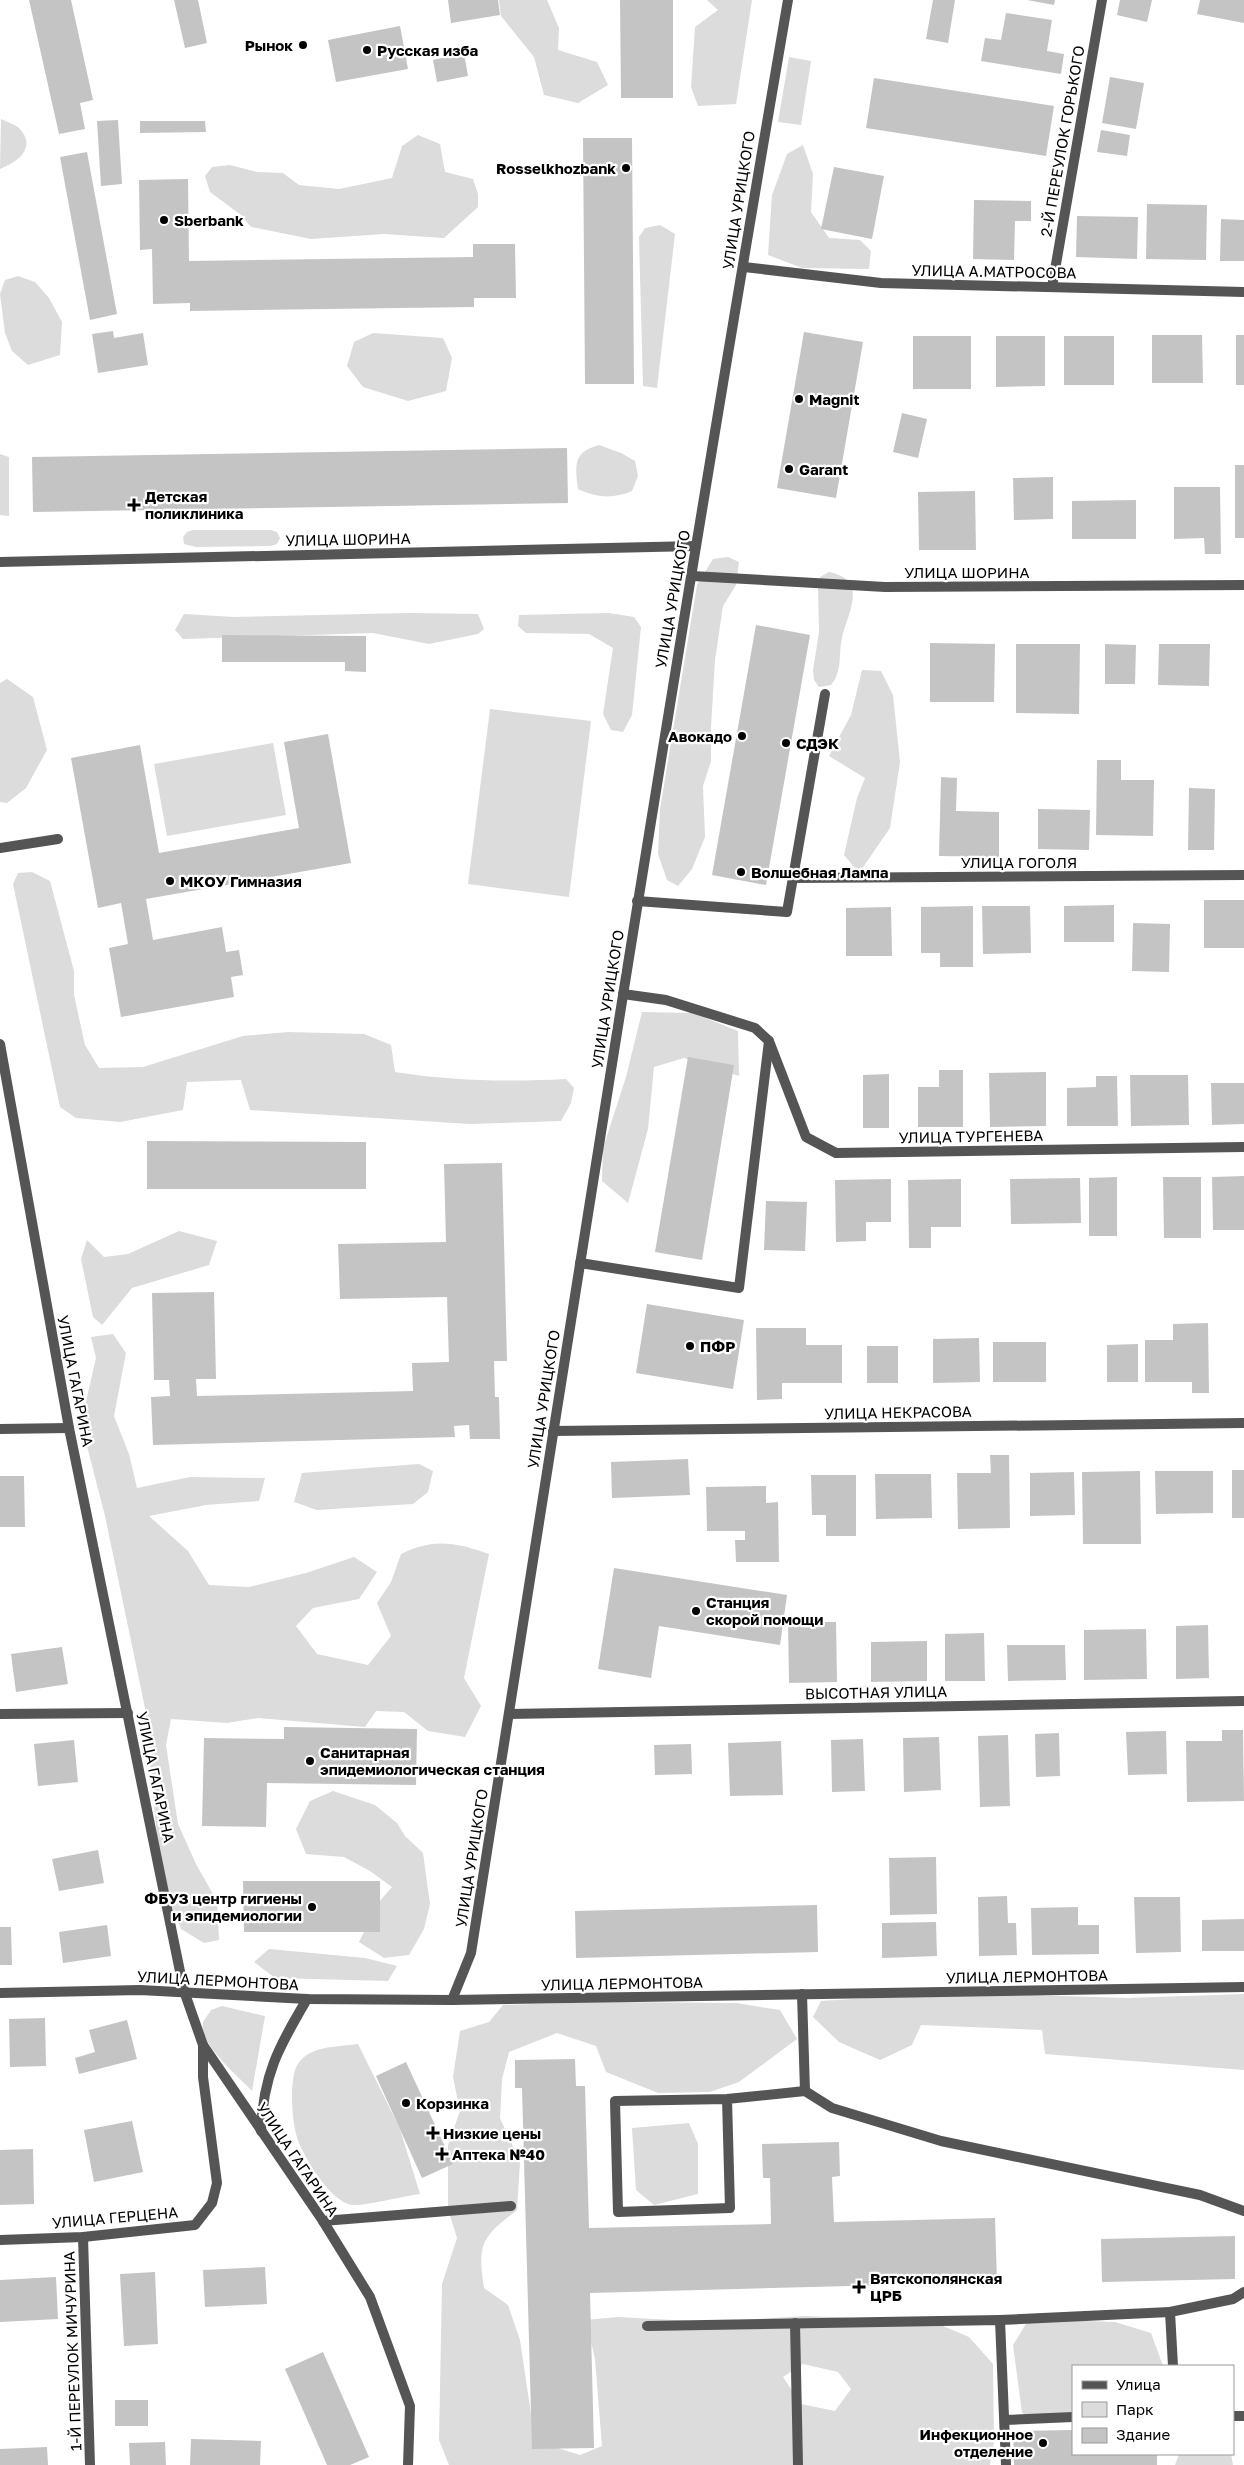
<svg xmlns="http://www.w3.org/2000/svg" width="1244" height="2465" viewBox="0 0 1244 2465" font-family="'Golos Text',sans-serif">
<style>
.green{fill:#dcdcdc;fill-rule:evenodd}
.building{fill:#c4c4c4}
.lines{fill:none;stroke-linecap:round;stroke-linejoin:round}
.service{stroke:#555;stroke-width:10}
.minor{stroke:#555;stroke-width:10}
.tertiary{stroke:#555;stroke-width:10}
.poi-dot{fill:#000;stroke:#fff;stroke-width:2}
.labels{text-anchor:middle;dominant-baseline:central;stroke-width:4.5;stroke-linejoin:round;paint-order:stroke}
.poi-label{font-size:15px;font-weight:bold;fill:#000;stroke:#fff;text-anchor:start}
.street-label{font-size:15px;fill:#000;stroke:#fff}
</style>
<rect width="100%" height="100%" fill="#fff"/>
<!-- green -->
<g class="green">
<path d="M499 0H547L559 28 558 50 597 62 608 85 578 103 544 95 534 57 501 16Z"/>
<path d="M707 0H752L736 104 698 106 691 87 695 27 718 10Z"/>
<path d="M789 57 811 61 801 125 778 122Z"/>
<path d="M1 119C6 122 15 124 19 128 38 148 17 162 0 169Z"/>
<path d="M418 135 440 144 445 172 473 179 478 194V207L444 238 384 234 311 239 251 227 241 215 210 192 205 176 212 167 230 165 257 172 283 173 299 185 339 189 392 178 402 146Z"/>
<path d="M803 145 813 174 811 212 829 238 860 240 871 251 869 269 802 268 768 255 772 195 787 154Z"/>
<path d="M660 225 675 234 657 388 643 386 639 237 645 228Z"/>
<path d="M18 276 35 282 49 298 62 322 60 355 28 365 12 351 5 333 0 294 5 280Z"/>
<path d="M373 333 443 338 452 358 446 391 408 401 363 387 347 366 354 342Z"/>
<path d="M599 445 621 453 635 461 638 476 632 491C613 499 597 498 578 489 575 465 573 452 599 445Z"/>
<path d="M0 454 9 457V516L0 515Z"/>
<path d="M193 530H271L277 532 280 538 277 544 271 546 196 547 184 544 183 537 187 532Z"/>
<path d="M728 557 739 562 736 585 723 606 715 660 711 727V761L703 786 705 837 692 869 678 886 667 880 658 854 660 809 697 585 713 559Z"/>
<path d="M829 572C870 580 847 614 842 638 838 656 843 670 831 685L819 687 814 680 813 670 819 632 818 587 820 577Z"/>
<path d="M408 613 478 614 484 629 478 634 429 644 373 633 183 639 175 630 184 614 234 617Z"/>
<path d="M609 613 634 617 641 627 632 715 623 732 611 730 603 714 613 648 589 634 526 633 518 626 519 615Z"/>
<path d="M862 670 881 671 893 695 900 762 890 828 859 873 844 855 857 798 865 778 829 756 851 715Z"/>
<path d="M7 679 33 697 47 750 26 788 7 803 0 802V683Z"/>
<path d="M490 709 591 721 569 897 468 884Z"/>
<path d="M273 743 286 815 167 836 154 764Z"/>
<path d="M32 872 50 881 74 971V995L85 1045 99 1068 143 1067 243 1036 288 1032 364 1034 391 1045 395 1072C452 1081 508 1082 566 1079L574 1088 571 1103 561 1121 470 1124 250 1110 241 1080 187 1082 183 1110 120 1122 76 1118 60 1107 13 884 18 873Z"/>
<path d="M642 1012 693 1013 738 1031 739 1076 684 1058 654 1067 648 1129 628 1203 602 1181 603 1148 626 1077Z"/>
<path d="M179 1231 217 1241 209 1265 132 1288 102 1325 93 1317 81 1259 87 1240 104 1257 128 1254Z"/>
<path d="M113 1334 126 1353 114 1416 129 1454 137 1488 190 1477 265 1478 259 1501 206 1505 149 1516 188 1551 209 1585 249 1587 306 1573 354 1557 377 1572 359 1599 313 1608 296 1626 317 1654 368 1665 391 1636 377 1603 391 1582 401 1554C433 1538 456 1542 489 1554L464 1678 481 1706 465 1737 428 1731 404 1712 376 1711 365 1727 258 1718 227 1723 171 1719 166 1745 178 1824 196 1864 217 1901 219 1940 204 1943 181 1929 161 1879 145 1708 105 1516 81 1423 96 1358 91 1337Z"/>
<path d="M419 1464 433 1471 428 1492 413 1504 317 1510 294 1502 302 1473Z"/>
<path d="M333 1791 375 1805 397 1823 405 1836 423 1853 430 1904 424 1929 409 1955 384 1958 359 1942 378 1903 392 1887 370 1871 344 1857 306 1854 296 1829 310 1801Z"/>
<path d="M269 1949 365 1958 397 1966 388 1981 275 1978 254 1962Z"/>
<path d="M998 1994 1127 1998 1244 1994V2070L1045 2054 1042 2030 921 2025 912 2045 880 2060 839 2042 813 2017 821 2001 884 1997Z"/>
<path d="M609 2002 736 2003 780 2010 797 2039 739 2082 710 2092 658 2093 606 2072 596 2046 557 2033 509 2052 502 2079 500 2118 520 2162 517 2210C482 2237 477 2243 484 2288L508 2305 520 2340 535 2441 580 2455 602 2446 595 2359 586 2320 618 2317 709 2322 804 2316 931 2321 969 2337 993 2364 994 2442 990 2465H449L439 2440 442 2284 457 2238 448 2209V2145L460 2111 453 2077 460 2031 489 2022 503 2005ZM803 2364 838 2372 851 2389 835 2411 801 2404 783 2377Z"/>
<path d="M222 2006 265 2016 252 2091C239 2077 198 2043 203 2023 204 2019 209 2014 211 2010Z"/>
<path d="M358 2044 400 2129 420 2194C404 2196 365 2206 352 2205 331 2202 306 2160 299 2143 292 2127 288 2078 298 2064 310 2045 339 2047 358 2044Z"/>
<path d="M689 2123 698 2144V2194L654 2205 636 2190 632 2128Z"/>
<path d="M1029 2319 1115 2322 1151 2333 1163 2366H1073V2415L1043 2421 1022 2413 1013 2345Z"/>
<path d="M1179 2454H1231L1233 2465H1175Z"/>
</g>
<!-- building -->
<g class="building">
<path d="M29 0H71L93 100 80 103 85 129 59 134Z"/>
<path d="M174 0H198L207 43 185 48Z"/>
<path d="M448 0H498L500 15 451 23Z"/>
<path d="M620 0H673V98H621Z"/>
<path d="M933 0H955L948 43 926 39Z"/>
<path d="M1027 0H1055L1054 5Z"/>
<path d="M1120 0H1152L1147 22 1117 15Z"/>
<path d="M1200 0H1244V23L1197 14Z"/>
<path d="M1006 13 1052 20 1047 51 1064 54 1061 74 981 61 985 38 1001 40Z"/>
<path d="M400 26 408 69 336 82 328 40Z"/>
<path d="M464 53 468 76 437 82 433 60Z"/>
<path d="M1110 77 1144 83 1136 129 1102 123Z"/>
<path d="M874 78 1054 106 1046 156 866 128Z"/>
<path d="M118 120 122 184 101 186 97 121Z"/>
<path d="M140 121H205L206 132 140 133Z"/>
<path d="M1101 130 1130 135 1127 156 1097 152Z"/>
<path d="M583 138H632L634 384H585Z"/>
<path d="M87 152 117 314 90 320 60 157Z"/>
<path d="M834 167 884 176 872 239 821 229Z"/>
<path d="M188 179 189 261 473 257V244H515L516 298H474V307L190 311V303L153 304 152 249 140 250 139 180Z"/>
<path d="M974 200 1031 201V221H1015L1014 260 973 259Z"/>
<path d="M1147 204 1207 205 1206 260 1146 259Z"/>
<path d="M1077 216 1138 217 1137 259 1076 257Z"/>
<path d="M1221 219 1244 220V261H1220Z"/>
<path d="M113 331 114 338 143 333 148 365 98 373 92 334Z"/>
<path d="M804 332 863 342 836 498 777 488Z"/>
<path d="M1152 335H1202L1203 383H1152Z"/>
<rect x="1236" y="335" width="8" height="50"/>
<rect x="913" y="336" width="58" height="53"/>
<path d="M996 336H1045V386L996 387Z"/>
<rect x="1064" y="336" width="50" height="49"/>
<path d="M902 413 927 419 918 458 893 452Z"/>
<path d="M567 448 568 503 33 512 32 457Z"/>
<rect x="1235" y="465" width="9" height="73"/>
<path d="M1053 477V519L1014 520 1013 478Z"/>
<path d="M1174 487H1220L1221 554H1205L1204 538 1174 539Z"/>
<path d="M975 491 976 550H919L918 492Z"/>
<path d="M1136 500V539H1072V501Z"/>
<path d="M756 625 810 635 766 885 712 875Z"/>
<path d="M222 635 366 636V672L345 671V662H222Z"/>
<path d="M930 643 995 644 994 702H930Z"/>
<path d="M1016 644H1080L1079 714 1016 713Z"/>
<path d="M1105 644 1136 645 1135 684H1105Z"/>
<path d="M1159 644H1210L1209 686 1158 685Z"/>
<path d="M328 734 351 863 146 899 153 940 222 927 226 952 239 950 243 975 231 977 234 997 121 1017 109 948 128 944 121 903 98 908 71 758 140 745 159 853 299 828 284 742Z"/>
<path d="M1097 760H1121V780H1154L1153 836 1096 835Z"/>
<path d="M941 777 957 778 956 811 999 812V857L939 856Z"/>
<path d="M1189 788 1215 789 1214 850H1188Z"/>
<path d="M1038 809 1090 810 1089 850 1038 849Z"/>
<rect x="1204" y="900" width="40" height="48"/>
<path d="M1114 905V942H1064V906Z"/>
<path d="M973 906V967H940V953H921V907Z"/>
<path d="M982 906H1030L1031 953 983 954Z"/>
<path d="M891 907 892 956H846V908Z"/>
<path d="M1133 923 1170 924 1169 972 1132 971Z"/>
<path d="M688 1057 734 1065 702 1260 655 1252Z"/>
<path d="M939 1070H963V1127H918V1087H939Z"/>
<path d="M1046 1072V1126L990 1127 989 1073Z"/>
<path d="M889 1074V1128H863V1075Z"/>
<path d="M1130 1075H1188L1189 1125 1131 1126Z"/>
<path d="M1096 1076H1117L1118 1126H1067V1088L1096 1087Z"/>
<path d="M1211 1083H1244V1124L1212 1125Z"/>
<path d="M147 1141 366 1142V1189H147Z"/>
<path d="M502 1163 507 1361H494L495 1397H499L500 1439H470L469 1425 454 1426 455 1437 153 1445 151 1397 170 1396 169 1380H154L152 1293 214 1292 216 1379H196L197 1396 413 1391 412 1363 449 1362 447 1297 340 1299 338 1244 446 1242 444 1164Z"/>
<path d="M1244 1176V1230H1213L1212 1177Z"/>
<path d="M1117 1177V1236H1089V1178Z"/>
<path d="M1163 1177H1201V1238H1164Z"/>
<path d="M1080 1178 1081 1223 1011 1224 1010 1179Z"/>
<path d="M891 1179V1222H866V1241L836 1242 835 1180Z"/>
<path d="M961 1179V1227H931V1248H909L908 1180Z"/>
<path d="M766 1201 807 1202 805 1251 764 1250Z"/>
<path d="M647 1304 744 1320 733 1389 636 1373Z"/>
<path d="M1208 1323 1209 1393H1192V1382H1145V1340H1173V1324Z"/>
<path d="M756 1328H806V1345H842V1383H782V1399L757 1400Z"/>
<path d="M979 1338 980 1382 933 1383V1339Z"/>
<rect x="993" y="1342" width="53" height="40"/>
<path d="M1138 1344V1382H1107V1345Z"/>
<rect x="867" y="1346" width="31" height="37"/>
<path d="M990 1455H1009L1010 1528 958 1529 957 1473H991Z"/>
<path d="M688 1459 690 1495 612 1498 611 1462Z"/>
<rect x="1232" y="1470" width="12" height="48"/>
<path d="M1140 1471 1141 1544H1083L1082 1472Z"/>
<path d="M1155 1471H1213V1513L1156 1514Z"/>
<path d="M1074 1472 1075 1515 1030 1516V1473Z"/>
<path d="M875 1474H931L932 1518 876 1519Z"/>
<path d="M811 1475H856V1536H826V1515H812Z"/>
<path d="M0 1476H24L25 1527H0Z"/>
<path d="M766 1486V1503L778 1502 779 1562H736L735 1540H745V1531H707L706 1487Z"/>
<path d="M614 1568 787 1595 780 1645 659 1626 651 1678 598 1669Z"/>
<path d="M788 1622H836L837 1682 789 1683Z"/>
<path d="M1208 1625 1209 1678 1176 1679V1626Z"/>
<path d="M1146 1629 1147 1679 1084 1680V1630Z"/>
<path d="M984 1633 985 1681H945V1634Z"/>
<path d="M927 1641V1681L871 1682V1642Z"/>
<path d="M1007 1645H1065L1066 1680 1008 1681Z"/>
<path d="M62 1647 68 1684 16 1692 11 1654Z"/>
<path d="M284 1727 417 1729 416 1785 267 1783 266 1827 202 1826 204 1738 284 1739Z"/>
<path d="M1222 1730H1243L1244 1801 1187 1802 1186 1741H1222Z"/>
<path d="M1166 1731 1167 1774 1128 1775 1126 1732Z"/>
<path d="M1059 1733 1060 1776 1036 1777 1035 1734Z"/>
<path d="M1008 1735 1010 1806 980 1807 978 1736Z"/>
<path d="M939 1737 941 1790 904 1792 903 1738Z"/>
<path d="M863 1739 865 1791 832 1792 831 1740Z"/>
<path d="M74 1740 78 1782 38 1786 34 1744Z"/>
<path d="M781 1741 783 1795 730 1796 728 1743Z"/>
<path d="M691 1744 692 1774 655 1775 654 1745Z"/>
<path d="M98 1850 104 1883 59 1891 52 1859Z"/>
<path d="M936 1857 937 1914 890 1915 889 1858Z"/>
<path d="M243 1881H380V1932H244Z"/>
<path d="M1007 1896 1008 1923H1016L1017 1955 979 1956 978 1897Z"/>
<path d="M1134 1897H1180L1181 1952 1136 1953Z"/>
<path d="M817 1905 818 1952 576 1958 575 1911Z"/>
<path d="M1078 1907V1925H1099V1954L1032 1955 1031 1908Z"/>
<path d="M1244 1919V1951H1202V1920Z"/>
<path d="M936 1922 937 1956 882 1958V1923Z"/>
<path d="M107 1925 111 1956 63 1963 59 1932Z"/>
<path d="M0 1927H11L12 1965H0Z"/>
<path d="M45 2018 46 2066 10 2067 9 2019Z"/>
<path d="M127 2020 137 2059 79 2074 75 2058 95 2052 89 2030Z"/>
<path d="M575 2059 576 2086H585L589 2228 771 2224 770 2178H763L762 2144 839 2142 840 2176 832 2177 834 2222 995 2218 997 2282 590 2293 594 2448 532 2449 522 2088H515V2060Z"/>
<path d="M406 2062 453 2164 422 2178 376 2076Z"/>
<path d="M132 2121 143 2172 94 2182 84 2130Z"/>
<path d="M33 2149 34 2204 0 2205V2150Z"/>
<path d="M1235 2236V2279L1102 2282 1101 2239Z"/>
<path d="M265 2267 267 2304 205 2307 203 2270Z"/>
<path d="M155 2272 158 2344 124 2346 120 2274Z"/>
<path d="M56 2277 58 2319 0 2322V2280Z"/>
<path d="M323 2352 369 2457 350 2465H327L285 2369Z"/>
<rect x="115" y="2400" width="33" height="26"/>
<path d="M1073 2430V2454H1157V2465H1014L1013 2431Z"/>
<path d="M191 2439 261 2441 260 2465H190Z"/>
<path d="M165 2442 166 2465H130L129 2443Z"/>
<path d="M47 2447 48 2465H0V2449Z"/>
</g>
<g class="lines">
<!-- service -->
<g class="service">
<path d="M0 848 58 839"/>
<path d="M637 901 787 912 825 694"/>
<path d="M580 1263 739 1288 769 1041 755 1028 666 1000 623 994"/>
<path d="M802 1994 805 2091 832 2108 941 2141 1200 2195 1244 2211"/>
<path d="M727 2099 730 2208 618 2212 615 2101 727 2099 805 2091"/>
<path d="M323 2221 511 2206"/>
<path d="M1000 2320 1170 2312"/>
<path d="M795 2323 798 2465"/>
<path d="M647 2326 1000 2320 1006 2465"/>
<path d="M1173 2366 1170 2312 1233 2299 1244 2292"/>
<path d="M1233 2416H1244"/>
<path d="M1005 2420 1073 2417"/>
</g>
<!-- minor -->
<g class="minor">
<path d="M744 267 881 283 1244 292"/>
<path d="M1052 287 1102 0"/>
<path d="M0 562 696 546"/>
<path d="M692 576 885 587 1244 585"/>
<path d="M793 878 1244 875"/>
<path d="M769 1041 806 1137 836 1153 1244 1147"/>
<path d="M0 1429 69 1428"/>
<path d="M553 1431 1244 1423"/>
<path d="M0 1714 128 1713"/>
<path d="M509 1714 1244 1701"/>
<path d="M0 1993 140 1990 307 1999 452 2000 1244 1987"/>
<path d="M452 2000 471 1953C574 1301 676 650 788 0"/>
<path d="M261 2131C263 2074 279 2047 307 1999"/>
<path d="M83 2237 90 2465"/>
<path d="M0 2240 83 2237 195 2225 212 2203 217 2183 203 2077V2045"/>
</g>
<!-- tertiary -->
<path class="tertiary" d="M0 1044 69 1428 184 1991 203 2045 323 2221 370 2297 410 2406 408 2465"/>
</g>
<!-- markers -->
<g class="poi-dot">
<circle cx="303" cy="45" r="5"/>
<circle cx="367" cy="50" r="5"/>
<circle cx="626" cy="168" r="5"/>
<circle cx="164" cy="220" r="5"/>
<circle cx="799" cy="399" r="5"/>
<circle cx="789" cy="469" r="5"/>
<path d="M131.5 497.5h5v5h5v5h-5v5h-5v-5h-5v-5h5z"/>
<circle cx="742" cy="736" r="5"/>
<circle cx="786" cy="743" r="5"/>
<circle cx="741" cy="872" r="5"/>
<circle cx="170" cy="881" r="5"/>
<circle cx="690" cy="1346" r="5"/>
<circle cx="696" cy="1611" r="5"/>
<circle cx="310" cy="1761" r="5"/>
<circle cx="312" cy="1907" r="5"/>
<circle cx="406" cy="2103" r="5"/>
<path d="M430.5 2125.5h5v5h5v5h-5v5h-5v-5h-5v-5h5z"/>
<path d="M439.5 2146.5h5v5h5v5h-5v5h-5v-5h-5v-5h5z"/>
<path d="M856.5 2279.5h5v5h5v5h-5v5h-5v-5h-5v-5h5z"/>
<circle cx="1043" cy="2443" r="5"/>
</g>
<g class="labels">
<!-- poi labels -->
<g class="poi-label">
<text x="293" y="45" text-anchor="end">Рынок</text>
<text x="377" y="50">Русская изба</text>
<text x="616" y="168" text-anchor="end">Rosselkhozbank</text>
<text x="174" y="220">Sberbank</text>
<text x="809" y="399">Magnit</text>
<text x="799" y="469">Garant</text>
<text x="145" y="496">Детская<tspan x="145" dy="17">поликлиника</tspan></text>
<text x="732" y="736" text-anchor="end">Авокадо</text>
<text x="796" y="743">СДЭК</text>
<text x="751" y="872">Волшебная Лампа</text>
<text x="180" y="881">МКОУ Гимназия</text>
<text x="700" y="1346">ПФР</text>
<text x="706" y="1602">Станция<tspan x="706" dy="17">скорой помощи</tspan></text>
<text x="320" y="1752">Санитарная<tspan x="320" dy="17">эпидемиологическая станция</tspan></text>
<text x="302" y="1898" text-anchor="end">ФБУЗ центр гигиены<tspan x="302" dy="17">и эпидемиологии</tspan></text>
<text x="416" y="2103">Корзинка</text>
<text x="443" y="2133">Низкие цены</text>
<text x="452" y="2154">Аптека №40</text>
<text x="870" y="2278">Вятскополянская<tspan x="870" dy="17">ЦРБ</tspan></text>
<text x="1033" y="2434" text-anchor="end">Инфекционное<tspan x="1033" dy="17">отделение</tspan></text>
</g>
<!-- street labels -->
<g class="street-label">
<text transform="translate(1062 141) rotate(-80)">2-Й ПЕРЕУЛОК ГОРЬКОГО</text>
<text transform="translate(738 200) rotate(-81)">УЛИЦА УРИЦКОГО</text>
<text transform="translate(994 271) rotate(1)">УЛИЦА А.МАТРОСОВА</text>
<text transform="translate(348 539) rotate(-1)">УЛИЦА ШОРИНА</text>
<text x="967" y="572">УЛИЦА ШОРИНА</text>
<text transform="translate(672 599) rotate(-80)">УЛИЦА УРИЦКОГО</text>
<text x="1019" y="862">УЛИЦА ГОГОЛЯ</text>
<text transform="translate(607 999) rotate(-81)">УЛИЦА УРИЦКОГО</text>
<text transform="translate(971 1136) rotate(-1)">УЛИЦА ТУРГЕНЕВА</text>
<text transform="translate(76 1381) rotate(79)">УЛИЦА ГАГАРИНА</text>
<text transform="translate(543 1399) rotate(-81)">УЛИЦА УРИЦКОГО</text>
<text transform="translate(898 1412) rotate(-1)">УЛИЦА НЕКРАСОВА</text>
<text transform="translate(876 1692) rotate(-1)">ВЫСОТНАЯ УЛИЦА</text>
<text transform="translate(156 1777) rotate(78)">УЛИЦА ГАГАРИНА</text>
<text transform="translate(471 1858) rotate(-81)">УЛИЦА УРИЦКОГО</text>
<text transform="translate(1027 1976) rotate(-1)">УЛИЦА ЛЕРМОНТОВА</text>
<text transform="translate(218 1980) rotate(3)">УЛИЦА ЛЕРМОНТОВА</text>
<text transform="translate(622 1983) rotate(-1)">УЛИЦА ЛЕРМОНТОВА</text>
<text transform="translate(298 2159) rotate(56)">УЛИЦА ГАГАРИНА</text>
<text transform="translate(115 2217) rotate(-5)">УЛИЦА ГЕРЦЕНА</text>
<text transform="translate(72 2351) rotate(-92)">1-Й ПЕРЕУЛОК МИЧУРИНА</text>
</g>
</g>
<!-- legend -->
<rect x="1072" y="2365" width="162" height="90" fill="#ffffff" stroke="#999999"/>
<rect x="1082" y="2381" width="25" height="8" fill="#555555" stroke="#999999"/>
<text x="1116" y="2390" font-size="15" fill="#000000">Улица</text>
<rect x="1082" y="2402" width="25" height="15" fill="#dcdcdc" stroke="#999999"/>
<text x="1116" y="2415" font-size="15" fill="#000000">Парк</text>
<rect x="1082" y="2428" width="25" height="15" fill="#c4c4c4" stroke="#999999"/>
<text x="1116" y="2440" font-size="15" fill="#000000">Здание</text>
</svg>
